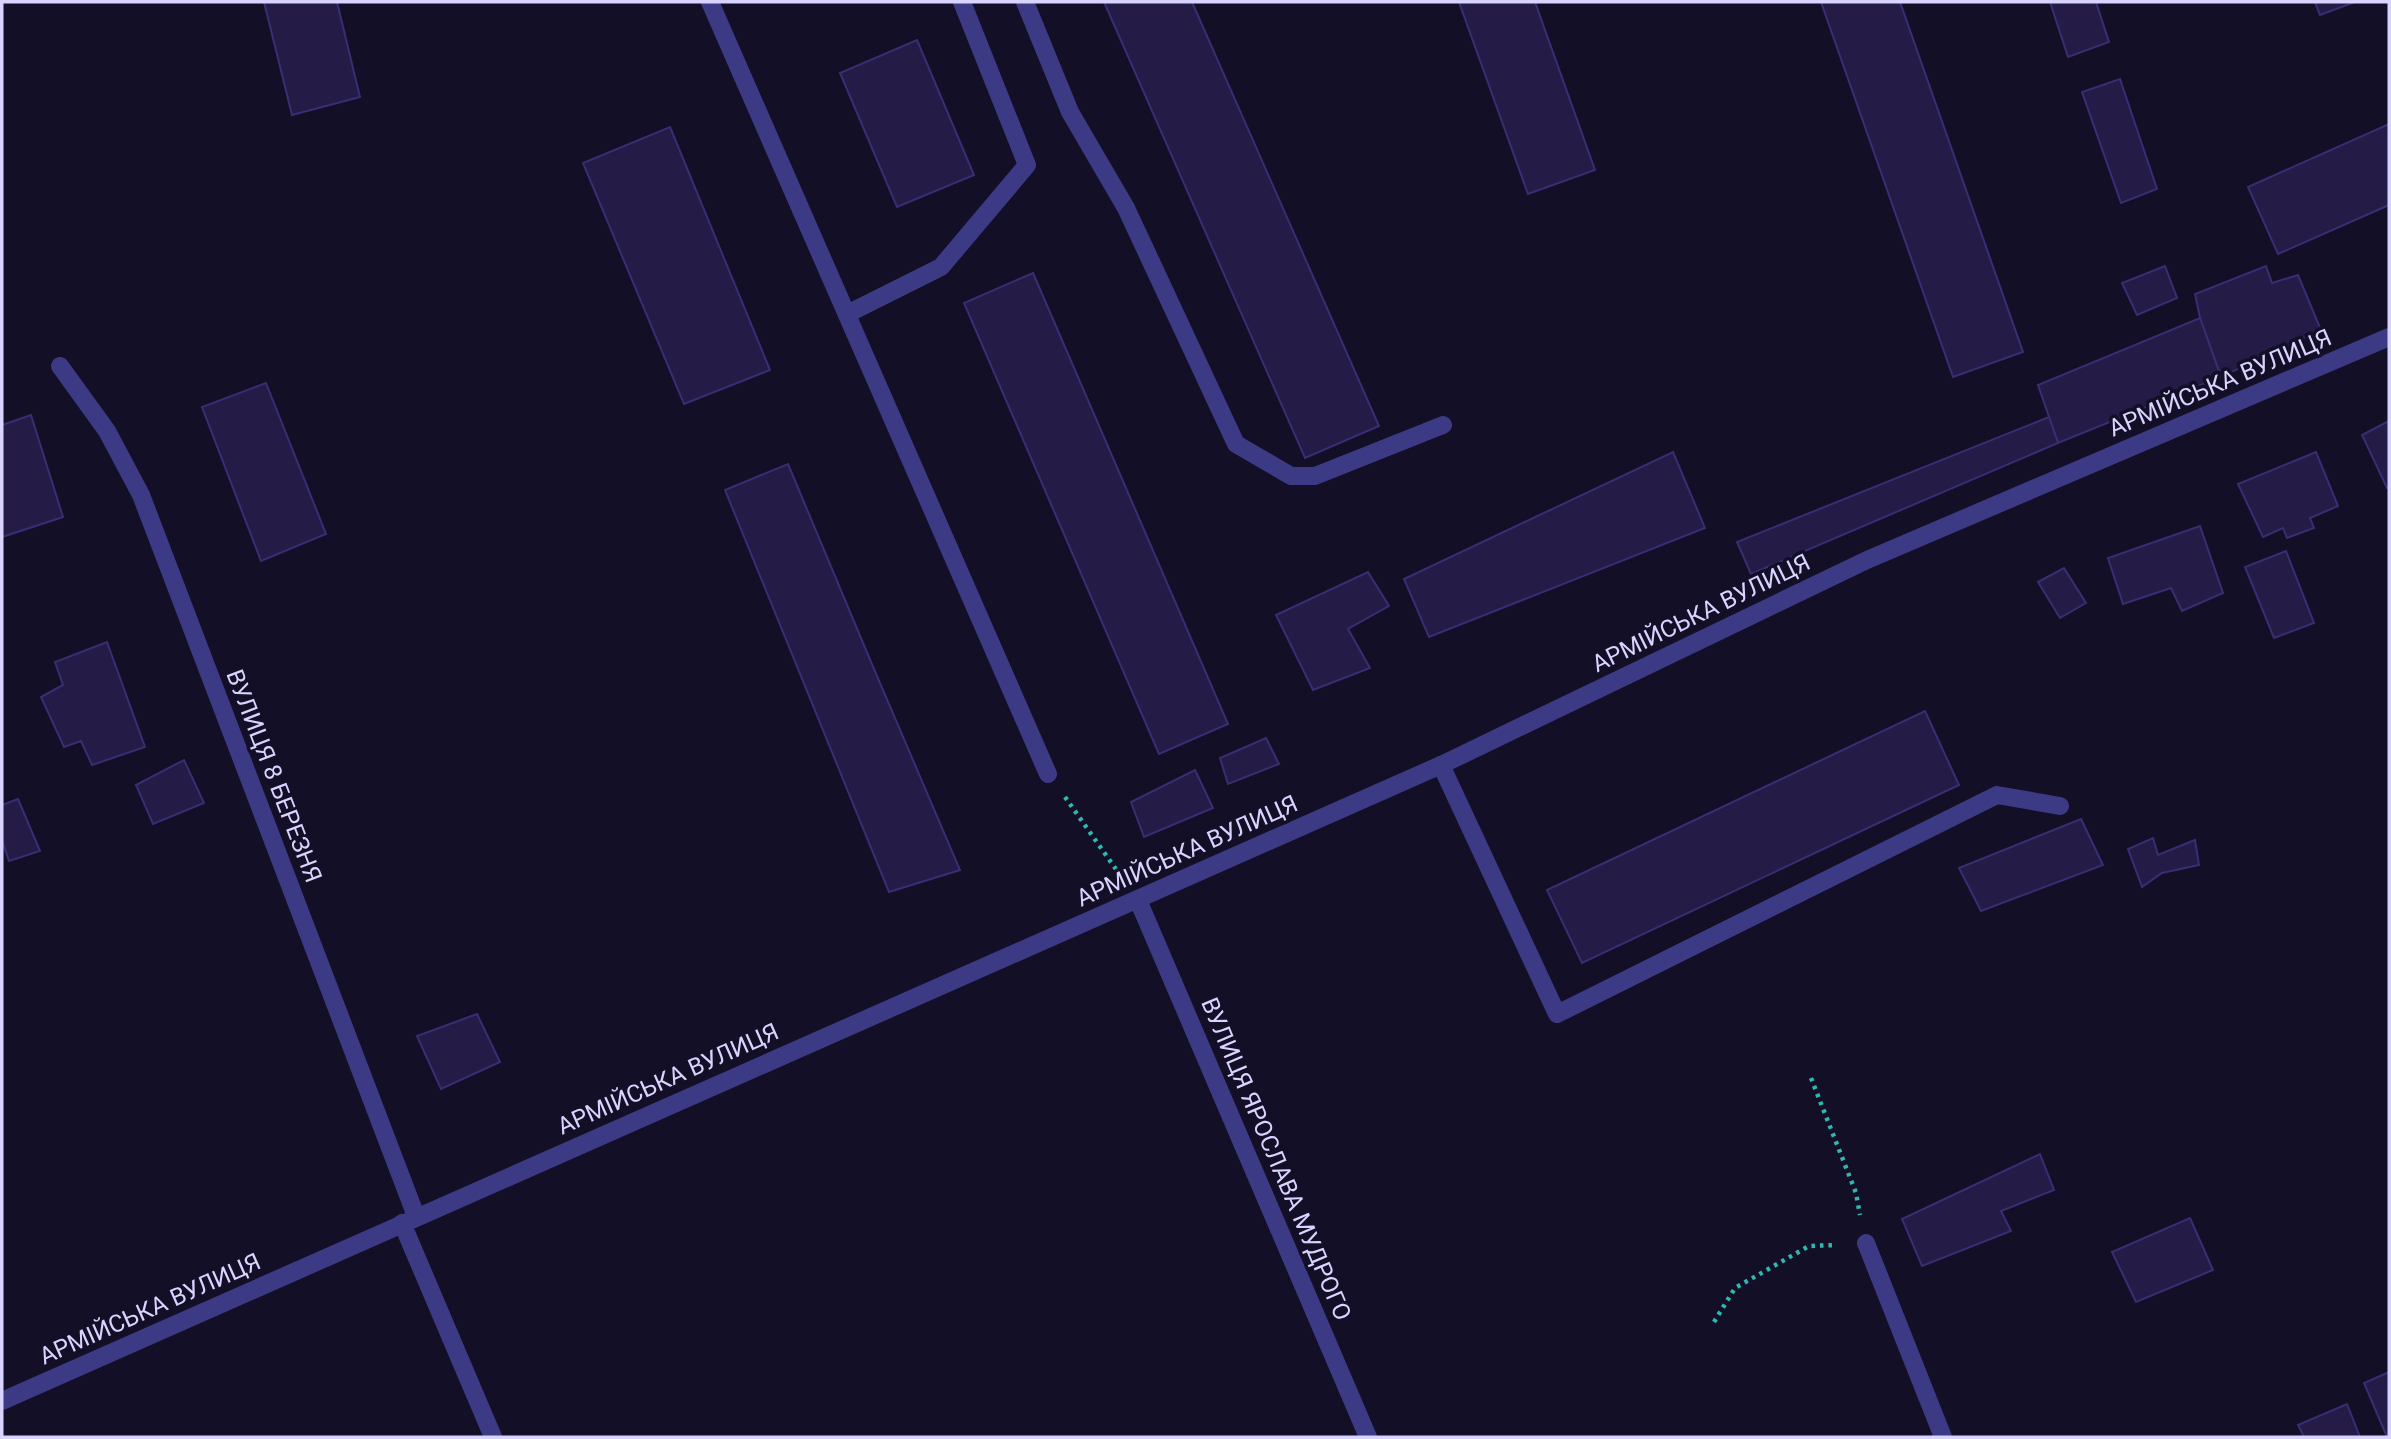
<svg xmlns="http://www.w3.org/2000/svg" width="2391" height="1439" viewBox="0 0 2391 1439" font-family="Roboto,sans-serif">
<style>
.building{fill:#241b47;stroke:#3b2d73;stroke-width:2}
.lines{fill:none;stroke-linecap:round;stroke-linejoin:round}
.path{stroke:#2fb8b0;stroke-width:4.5;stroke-dasharray:3.5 5;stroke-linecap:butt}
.lane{stroke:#3d3a85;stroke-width:18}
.street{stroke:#3d3a85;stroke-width:18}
.labels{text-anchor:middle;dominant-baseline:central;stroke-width:7;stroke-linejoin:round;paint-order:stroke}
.street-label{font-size:24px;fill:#d9d4ff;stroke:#130f26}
</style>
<rect width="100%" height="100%" fill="#130f26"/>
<!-- building -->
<g class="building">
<path d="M264 2H337L360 97 292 115Z"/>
<path d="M1104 2H1192L1379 426 1305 458Z"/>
<path d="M1459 2H1535L1595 170 1528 194Z"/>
<path d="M1821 2H1900L2023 352 1953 377Z"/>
<path d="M2050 2H2096L2109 42 2068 57Z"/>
<path d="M2315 2H2355L2320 15Z"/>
<path d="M917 40 974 175 897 207 840 73Z"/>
<path d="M2120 79 2157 189 2121 203 2082 92Z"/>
<path d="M2389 124V205L2278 254 2248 187Z"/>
<path d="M670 127 770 370 684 404 583 163Z"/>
<path d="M2165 266 2177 298 2137 315 2122 283Z"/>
<path d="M2266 266 2272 283 2298 275 2321 330 2221 377 2200 318 2195 294Z"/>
<path d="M1033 273 1228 724 1159 754 964 303Z"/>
<path d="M2200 318 2221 377 2058 443 2038 385Z"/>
<path d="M266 383 326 534 261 561 202 407Z"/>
<path d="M31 415 63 517 2 537V425Z"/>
<path d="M2049 417 2058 443 1751 574 1737 542Z"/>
<path d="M2389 421V487L2387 488 2362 435Z"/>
<path d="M1673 452 1705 528 1429 637 1404 579Z"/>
<path d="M2316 452 2338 506 2310 518 2314 528 2287 538 2283 528 2263 537 2238 484Z"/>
<path d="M788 464 871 662 960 870 889 892 725 490Z"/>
<path d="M2200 526 2223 593 2182 611 2171 588 2123 604 2108 558Z"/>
<path d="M2286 551 2314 623 2274 638 2245 567Z"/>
<path d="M2064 568 2086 603 2060 618 2038 582Z"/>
<path d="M1368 572 1389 606 1348 629 1370 668 1313 690 1276 615Z"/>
<path d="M107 642 145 747 92 765 81 741 64 747 41 697 63 685 55 662Z"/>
<path d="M1925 711 1959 785 1582 963 1547 890Z"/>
<path d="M1266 738 1279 764 1228 784 1220 758Z"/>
<path d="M184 760 204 803 153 824 136 785Z"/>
<path d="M1195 770 1213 808 1144 837 1131 802Z"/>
<path d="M18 799 40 851 9 861 2 840V805Z"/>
<path d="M2081 819 2103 865 1981 911 1959 868Z"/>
<path d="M2153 838 2158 855 2195 840 2199 865 2162 873 2142 887 2128 849Z"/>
<path d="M477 1014 500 1062 441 1089 417 1036Z"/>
<path d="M2040 1154 2054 1190 2001 1211 2011 1231 1922 1266 1902 1219Z"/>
<path d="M2190 1218 2213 1270 2136 1302 2112 1252Z"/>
<path d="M2389 1372V1437H2387L2364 1383Z"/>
<path d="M2347 1404 2360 1437H2304L2298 1425Z"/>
</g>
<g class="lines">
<!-- path -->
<g class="path">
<path d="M1065 797 1120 875"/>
<path d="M1811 1078 1856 1193 1860 1215"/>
<path d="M1714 1322 1735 1288 1809 1246 1837 1245"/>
</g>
<!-- lane -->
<path class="lane" d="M710 2 1048 774"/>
<!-- street -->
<g class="street">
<path d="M1025 2 1070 112 1126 208 1236 444 1291 476H1315L1443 425"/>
<path d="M847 314 941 267 1027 165 962 2"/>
<path d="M60 366 107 431 141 495 416 1216"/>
<path d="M1441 765 1557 1014 1997 795 2060 806"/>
<path d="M1138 900 1368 1437"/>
<path d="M402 1223 493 1437"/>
<path d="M1866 1243 1943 1437"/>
<path d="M2 1401 1441 765 1867 560 2389 337"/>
</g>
</g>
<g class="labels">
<!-- street labels -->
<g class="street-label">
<text transform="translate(2220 383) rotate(-23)">АРМІЙСЬКА ВУЛИЦЯ</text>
<text transform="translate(1701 613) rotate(-26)">АРМІЙСЬКА ВУЛИЦЯ</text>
<text transform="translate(274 776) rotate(69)">ВУЛИЦЯ 8 БЕРЕЗНЯ</text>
<text transform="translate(1187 851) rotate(-24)">АРМІЙСЬКА ВУЛИЦЯ</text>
<text transform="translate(668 1079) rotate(-24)">АРМІЙСЬКА ВУЛИЦЯ</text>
<text transform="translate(1276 1159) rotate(67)">ВУЛИЦЯ ЯРОСЛАВА МУДРОГО</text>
<text transform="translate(150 1309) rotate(-24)">АРМІЙСЬКА ВУЛИЦЯ</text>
</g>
</g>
<!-- border -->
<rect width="2391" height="1439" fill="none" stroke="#d9d4ff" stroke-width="7"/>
</svg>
